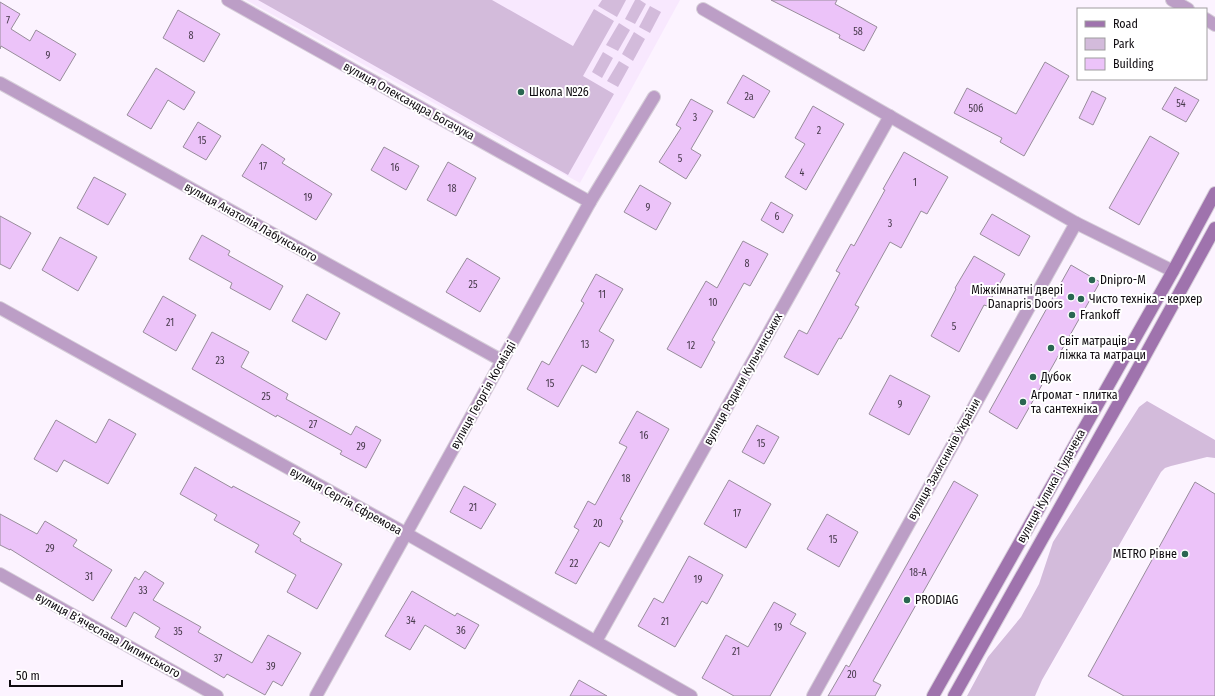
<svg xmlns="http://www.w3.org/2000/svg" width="1215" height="696" viewBox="0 0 1215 696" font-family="'Fira Sans Condensed',sans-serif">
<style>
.built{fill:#f8e8fe}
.green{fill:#d3bbdb}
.building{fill:#ecc3f9;stroke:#988d9b}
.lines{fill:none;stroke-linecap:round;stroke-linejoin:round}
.street-casing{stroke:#d6ced9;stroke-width:14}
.secondary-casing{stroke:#d6ced9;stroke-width:14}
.street{stroke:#bc9ec6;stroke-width:12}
.secondary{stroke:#9f73ad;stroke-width:12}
.poi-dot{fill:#296651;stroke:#fff;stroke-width:1.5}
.labels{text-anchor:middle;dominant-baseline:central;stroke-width:4;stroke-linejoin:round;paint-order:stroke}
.number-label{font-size:10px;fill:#46394a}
.poi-label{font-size:12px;fill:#0f0b10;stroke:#fff;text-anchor:start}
.street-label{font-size:12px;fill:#0f0b10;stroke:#fff}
</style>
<rect width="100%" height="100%" fill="#fcf3ff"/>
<!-- built -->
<path class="built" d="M246 0H680L580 183Z"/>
<!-- green -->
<g class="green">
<path d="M258 0H492L573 46 594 9 614 21 583 76 614 94 568 175Z"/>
<path d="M602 0H626L617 17 598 6Z"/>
<path d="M635 0H640L646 4 635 24 625 19Z"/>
<path d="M650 6 661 12 650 33 639 27Z"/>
<path d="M619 23 630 30 618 51 606 45Z"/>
<path d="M634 32 645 39 633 61 622 54Z"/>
<path d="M603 52 613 58 602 78 592 72Z"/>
<path d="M619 61 629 67 618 87 607 81Z"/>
<path d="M1147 401 1215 440V458L1207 457 1171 466 1165 468 1161 472 1042 680 1035 696H967L988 657 1021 617 1039 584 1053 542 1139 407Z"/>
</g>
<!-- building -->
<g class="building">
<path d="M771 0H837L835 4 877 27 864 51 839 38 840 35Z"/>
<path d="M0 2 20 14 11 29 30 41 36 30 76 54 60 81 1 46 0 49Z"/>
<path d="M178 10 220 34 204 62 163 38Z"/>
<path d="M1045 62 1069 76 1024 156 1000 142 1002 138 954 113 967 88 1016 114Z"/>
<path d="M156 68 195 92 184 110 168 100 151 129 127 115Z"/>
<path d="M743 75 770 91 754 118 727 103Z"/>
<path d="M1175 87 1199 100 1186 122 1162 109Z"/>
<path d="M1092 91 1106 98 1093 125 1079 118Z"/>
<path d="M691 99 713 111 691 149 701 155 686 179 659 162 681 128 676 125Z"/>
<path d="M813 106 844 124 806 190 785 177 805 144 795 138Z"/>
<path d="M198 122 221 136 206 160 183 147Z"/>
<path d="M1150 136 1179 153 1139 225 1109 208Z"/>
<path d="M262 144 285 159 282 163 332 194 316 220 242 176Z"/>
<path d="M384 147 419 166 406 190 371 170Z"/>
<path d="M904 152 948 177 927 214 921 211 901 248 890 242 855 305 859 307 841 339 839 338 818 375 784 357 799 330 807 334 840 273 836 271 851 244 854 246 885 190 883 189Z"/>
<path d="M448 162 476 178 456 216 427 200Z"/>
<path d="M94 177 126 194 108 225 77 208Z"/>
<path d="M640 185 671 203 656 230 624 212Z"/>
<path d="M771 202 793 215 783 233 761 220Z"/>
<path d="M992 214 1030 236 1019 256 980 234Z"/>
<path d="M0 216 31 233 10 269 0 264Z"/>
<path d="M202 235 230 251 228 255 283 286 270 310 230 288 232 283 189 259Z"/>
<path d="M60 237 97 257 78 291 42 270Z"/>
<path d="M743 241 768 254 750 286 744 283 712 340 715 342 701 368 667 349 706 281 717 288Z"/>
<path d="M974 256 1005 274 987 306 984 305 959 352 931 336 956 289 955 288Z"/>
<path d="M467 258 500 278 480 312 446 292Z"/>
<path d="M1071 265 1100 282 1017 429 989 412Z"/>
<path d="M596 274 623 289 599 331 614 340 596 373 582 365 558 407 527 389 542 361 549 365 584 303 581 301Z"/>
<path d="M307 294 340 313 326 340 292 321Z"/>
<path d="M163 296 196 315 176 351 143 332Z"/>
<path d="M212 332 249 352 241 367 288 394 286 399 351 435 356 426 381 440 366 468 340 454 342 451 277 415 276 417 192 369Z"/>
<path d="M890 375 930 396 909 435 869 414Z"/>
<path d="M637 411 669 429 620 519 623 521 609 547 600 542 576 584 555 573 579 530 574 527 588 501 595 505 627 447 619 443Z"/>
<path d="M109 419 136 434 108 484 64 460 57 472 34 459 56 420 96 443Z"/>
<path d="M757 425 779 437 764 464 742 452Z"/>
<path d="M195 467 232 488 233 486 300 522 293 534 301 539 300 541 342 564 317 609 287 592 296 575 255 552 259 545 214 520 217 515 180 494Z"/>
<path d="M729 480 771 504 746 548 704 524Z"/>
<path d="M954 481 978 495 873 681 881 685 875 696H828L846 665 849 667Z"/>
<path d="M1195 482 1215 494V696H1124L1088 676Z"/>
<path d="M464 486 496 504 481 529 450 512Z"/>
<path d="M0 514 37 534 45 521 77 540 73 546 112 570 93 601 10 549V550L0 545Z"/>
<path d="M827 514 858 532 839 567 807 549Z"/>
<path d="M689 556 723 575 707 604 702 601 675 647 638 626 654 598 663 603Z"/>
<path d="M145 571 164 583 153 600 201 627 198 632 252 663 268 635 301 653 282 686 273 681 265 695 227 674 224 678 155 637 160 628 134 612 126 627 111 618 135 577 139 580Z"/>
<path d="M412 591 455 616 457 613 479 625 465 649 425 625 410 650 385 636Z"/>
<path d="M774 602 796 614 790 624 806 633 770 696H734L702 678 726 635 748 647Z"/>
<path d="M579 680 607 696H570Z"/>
</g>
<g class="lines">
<defs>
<g id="street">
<path d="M228 0 590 202"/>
<path d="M1172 0 1188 9"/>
<path d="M703 9 1076 223 1173 271"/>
<path d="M1206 19 1215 25"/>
<path d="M0 83 501 360"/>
<path d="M0 308 407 534 691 696"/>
<path d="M0 574 217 696"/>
<path d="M596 641 890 116"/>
<path d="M316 696 590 202 654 97"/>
<path d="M813 696 1076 223"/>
</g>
<g id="secondary">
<path d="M933 696 1173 271 1215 193"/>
<path d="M954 696 1131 381 1215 228"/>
</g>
</defs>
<!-- street casing -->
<use href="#street" class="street-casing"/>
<!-- secondary casing -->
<use href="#secondary" class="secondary-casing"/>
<!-- street -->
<use href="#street" class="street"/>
<!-- secondary -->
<use href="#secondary" class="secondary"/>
</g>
<!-- markers -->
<g class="poi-dot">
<circle cx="521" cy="92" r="4"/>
<circle cx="1092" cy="280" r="4"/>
<circle cx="1071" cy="297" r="4"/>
<circle cx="1081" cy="299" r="4"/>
<circle cx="1072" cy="315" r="4"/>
<circle cx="1051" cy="348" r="4"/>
<circle cx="1033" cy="377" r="4"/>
<circle cx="1023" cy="402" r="4"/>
<circle cx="1185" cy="554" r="4"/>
<circle cx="907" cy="600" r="4"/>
</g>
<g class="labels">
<!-- number labels -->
<g class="number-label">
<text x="8" y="21">7</text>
<text x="858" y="32">58</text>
<text x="191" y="36">8</text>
<text x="48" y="56">9</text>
<text x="749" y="97">2а</text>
<text x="1181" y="104">54</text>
<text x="976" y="109">50б</text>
<text x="695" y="118">3</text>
<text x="819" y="131">2</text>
<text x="202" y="141">15</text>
<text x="680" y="159">5</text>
<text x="263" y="167">17</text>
<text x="395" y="168">16</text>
<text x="802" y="173">4</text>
<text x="915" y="183">1</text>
<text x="452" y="189">18</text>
<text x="308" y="198">19</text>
<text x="648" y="208">9</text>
<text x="777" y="217">6</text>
<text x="890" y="224">3</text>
<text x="747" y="264">8</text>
<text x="473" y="285">25</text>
<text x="602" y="295">11</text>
<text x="713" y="303">10</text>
<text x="170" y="323">21</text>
<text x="954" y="327">5</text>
<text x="585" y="345">13</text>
<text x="691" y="346">12</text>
<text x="220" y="361">23</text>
<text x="550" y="384">15</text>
<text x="266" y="397">25</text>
<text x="900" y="405">9</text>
<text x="313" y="425">27</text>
<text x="644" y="436">16</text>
<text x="761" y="444">15</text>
<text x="361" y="447">29</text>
<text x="626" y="479">18</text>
<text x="473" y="508">21</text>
<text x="737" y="514">17</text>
<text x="598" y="524">20</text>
<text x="833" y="540">15</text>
<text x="50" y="549">29</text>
<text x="574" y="564">22</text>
<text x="918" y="573">18-А</text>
<text x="89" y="577">31</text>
<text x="698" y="580">19</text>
<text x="143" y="591">33</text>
<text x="411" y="621">34</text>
<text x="665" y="622">21</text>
<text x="778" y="628">19</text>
<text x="461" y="631">36</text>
<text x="178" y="632">35</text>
<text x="736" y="652">21</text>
<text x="218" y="659">37</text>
<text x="271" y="667">39</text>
<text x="852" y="675">20</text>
</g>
<!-- poi labels -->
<g class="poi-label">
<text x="529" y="92">Школа №26</text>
<text x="1100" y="280">Dnipro-M</text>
<text x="1063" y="290" text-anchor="end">Міжкімнатні двері<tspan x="1063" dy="14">Danapris Doors</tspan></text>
<text x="1089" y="299">Чисто техніка - керхер</text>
<text x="1080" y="315">Frankoff</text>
<text x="1059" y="341">Світ матраців -<tspan x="1059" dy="14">ліжка та матраци</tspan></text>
<text x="1041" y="377">Дубок</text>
<text x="1031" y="395">Агромат - плитка<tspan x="1031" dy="14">та сантехніка</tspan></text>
<text x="1177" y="554" text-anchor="end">METRO Рівне</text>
<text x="915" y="600">PRODIAG</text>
</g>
<!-- street labels -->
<g class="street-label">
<text transform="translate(409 101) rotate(29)">вулиця Олександра Богачука</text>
<text transform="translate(251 222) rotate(29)">вулиця Анатолія Лабунського</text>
<text transform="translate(743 379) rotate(-61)">вулиця Родини Кульчинських</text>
<text transform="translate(483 395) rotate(-61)">вулиця Георгія Косміаді</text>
<text transform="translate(944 459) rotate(-61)">вулиця Захисників України</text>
<text transform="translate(1051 486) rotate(-61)">вулиця Кулика і Гудачека</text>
<text transform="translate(346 501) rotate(29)">вулиця Сергія Єфремова</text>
<text transform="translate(108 635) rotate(29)">вулиця Вʼячеслава Липинського</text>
</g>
</g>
<!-- legend -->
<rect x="1077" y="8" width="130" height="72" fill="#ffffff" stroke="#9f9d9f"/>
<rect x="1085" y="21" width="20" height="6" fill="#9f73ad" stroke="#9f9d9f"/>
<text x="1113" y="28" font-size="12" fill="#0f0b10">Road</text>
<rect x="1085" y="38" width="20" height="12" fill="#d3bbdb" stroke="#9f9d9f"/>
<text x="1113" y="48" font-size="12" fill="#0f0b10">Park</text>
<rect x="1085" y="58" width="20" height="12" fill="#ecc3f9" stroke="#9f9d9f"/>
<text x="1113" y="68" font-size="12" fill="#0f0b10">Building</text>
<!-- scale -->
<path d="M10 680v6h112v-6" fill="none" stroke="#0f0b10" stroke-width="2"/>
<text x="16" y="680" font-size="12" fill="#0f0b10" stroke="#ffffff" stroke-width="3" paint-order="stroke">50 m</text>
</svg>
